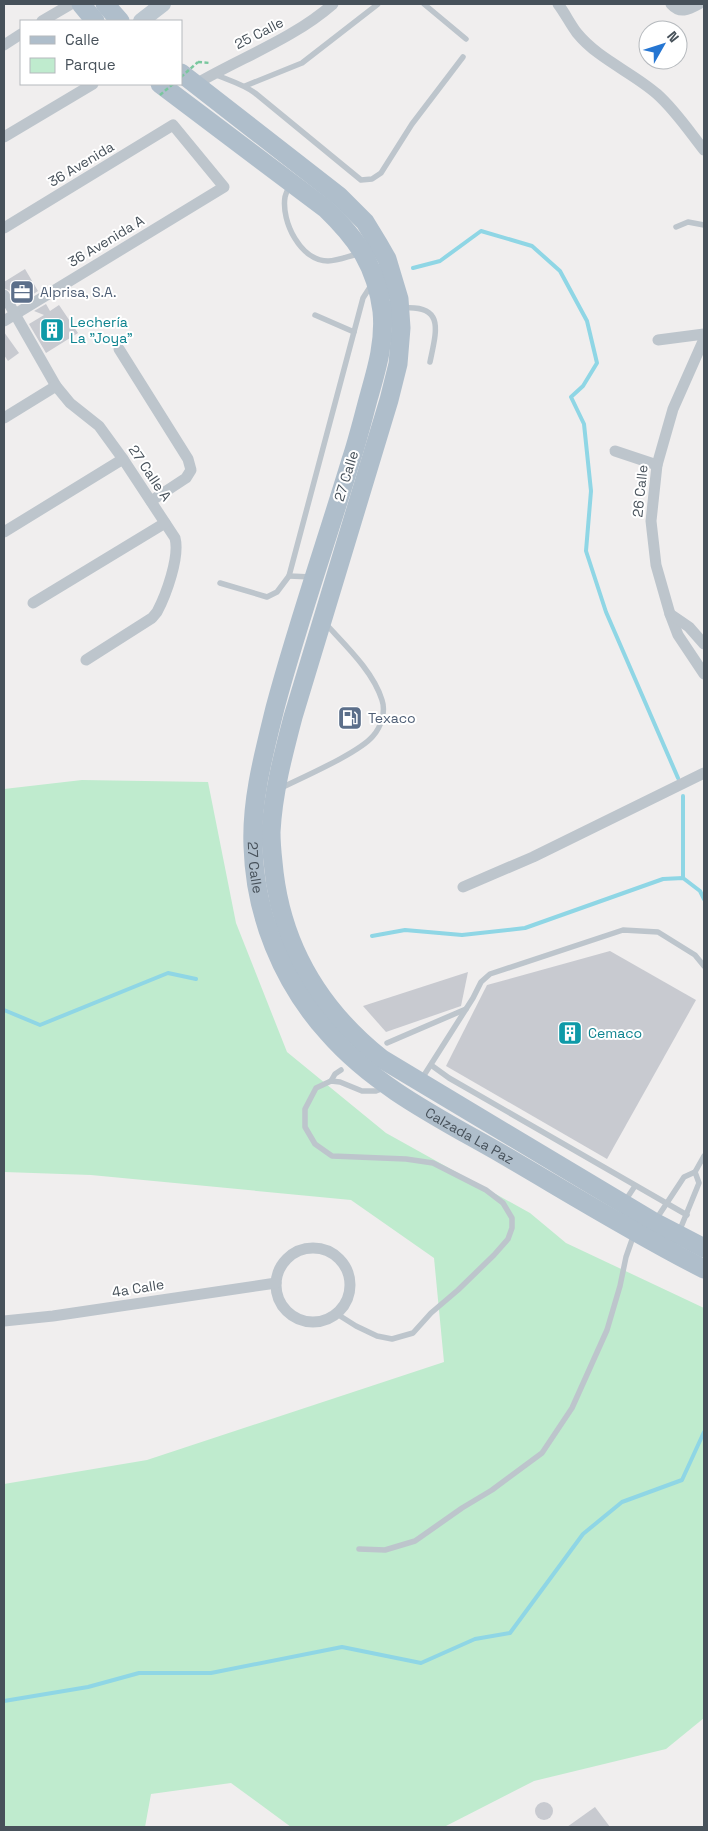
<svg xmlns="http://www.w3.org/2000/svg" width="708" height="1831" viewBox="0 0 708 1831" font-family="'Space Grotesk',sans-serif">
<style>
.green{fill:#bfebce}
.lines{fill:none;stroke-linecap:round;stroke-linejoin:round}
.stream{stroke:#8fd6e5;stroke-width:4}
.building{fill:#c8cad0}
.path{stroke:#79c79e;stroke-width:2.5;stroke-dasharray:4 2.5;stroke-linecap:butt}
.lane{stroke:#bdc5cc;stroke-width:5.5}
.street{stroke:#bdc5cc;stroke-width:11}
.secondary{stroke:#bcc7d0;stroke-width:16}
.primary{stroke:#afbecb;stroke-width:19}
.path-bridge{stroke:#79c79e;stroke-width:2.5;stroke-dasharray:4 2.5;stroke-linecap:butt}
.labels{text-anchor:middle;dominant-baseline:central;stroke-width:4;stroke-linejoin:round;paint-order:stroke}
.street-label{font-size:14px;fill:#47515a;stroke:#fff}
.service-label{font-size:14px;fill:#4e5e75;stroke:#fff;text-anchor:start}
.culture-label{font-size:14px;fill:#0d838f;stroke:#fff;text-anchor:start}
</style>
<rect width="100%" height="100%" fill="#f0eeee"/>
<!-- green -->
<path class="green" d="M82 780 208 782 236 923 287 1052 386 1133 530 1213 566 1243 704 1308V1718L666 1749 534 1781 444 1827H291L231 1783 151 1794 145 1827H4V1484L147 1460 444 1362 434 1258 351 1200 91 1175 4 1172V789Z"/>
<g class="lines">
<!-- stream -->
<g class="stream">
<path d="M413 268 440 261 481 231 532 246 560 271 587 321 597 363 583 386 571 397 584 424 591 491 586 551 606 612 678 778"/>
<path d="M683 878V796"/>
<path d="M372 936 405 930 462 935 525 928 663 879 683 878 700 891 704 899"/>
<path d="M4 1010 40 1025 168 973 196 979"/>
<path d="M4 1701 88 1687 139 1673H211L342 1647 421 1663 475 1639 510 1633 583 1534 622 1502 682 1480 704 1432"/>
</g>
</g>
<!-- building -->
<g class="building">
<path d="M25 269 38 291 18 304 10 291 4 288V282Z"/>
<path d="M46 304 50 311 59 305 78 333 46 353 29 324 44 315 34 311Z"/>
<path d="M4 332 19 353 8 361 4 355Z"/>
<path d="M610 951 696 1000 607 1159 446 1066 487 985Z"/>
<path d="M468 972 461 1006 386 1032 363 1006Z"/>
<circle cx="544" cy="1811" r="9"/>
<path d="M595 1807 610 1827H567Z"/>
</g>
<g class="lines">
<!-- path -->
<path class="path" d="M198 62 210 63"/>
<!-- lane -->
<g class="lane">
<path d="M424 4 466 39"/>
<path d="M214 74C228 80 243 84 255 93L361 180 372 179 381 173 412 124 463 57"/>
<path d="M245 86 302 63 378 4"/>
<path d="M289 186C288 189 286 193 285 197 281 222 301 261 328 261 338 261 349 256 358 254"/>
<path d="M676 227 688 222 704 225"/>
<path d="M402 308C446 304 436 332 430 362"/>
<path d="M315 315 354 332"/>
<path d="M289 576 312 577"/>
<path d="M220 583 267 597 277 592 289 576 363 298 372 284"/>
<path d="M279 789C301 778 359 753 373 736 381 727 386 712 382 700 373 671 345 645 325 623"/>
<path d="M387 1043 466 1009"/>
<path d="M431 1065 449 1078 687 1215"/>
<path d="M421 1080 473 998 481 982 490 974 623 930 658 932 695 955 704 966"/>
<path d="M331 1081 335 1074 341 1070"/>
<path d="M625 1201 635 1186"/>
<path d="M655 1221 684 1177 695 1172 704 1156"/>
<path d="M679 1232 699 1183 695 1172"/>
<path d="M337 1314 356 1326 377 1336 392 1339 413 1333 431 1313 458 1290 494 1255 508 1239 512 1228V1218L503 1203 486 1190 433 1163 406 1159 332 1156 315 1144 305 1127V1109L316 1088 331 1081 340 1082 362 1091H376L384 1088"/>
<path d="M359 1549 385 1550 415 1541 462 1508 492 1490 542 1453 572 1408 607 1330 620 1286 626 1257 634 1234"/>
</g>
<!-- street -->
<g class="street">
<path d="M558 4C565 13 570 24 577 33 598 59 632 72 657 94 675 110 689 131 704 150"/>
<path d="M671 4C680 14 688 10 699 4"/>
<path d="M42 21 71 4"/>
<path d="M4 45 21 34"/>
<path d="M196 84C242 57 293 39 333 4"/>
<path d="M4 137 93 84"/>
<path d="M4 228 173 125 224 187 4 321"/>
<path d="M4 295 56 386 70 403 99 426 123 459 175 538C180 557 166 595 157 612L152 618 86 660"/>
<path d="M704 339 673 409 657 465 651 521 656 565 670 614 678 635 704 674"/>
<path d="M658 340 704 334"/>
<path d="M119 349 188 459 191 470 186 478 151 501"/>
<path d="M4 418 56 386"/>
<path d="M615 451 657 465"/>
<path d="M4 532 123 459"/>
<path d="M33 603 165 523"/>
<path d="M670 614 689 627 704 644"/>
<path d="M463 887 533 857 704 773"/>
<circle cx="313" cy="1285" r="37"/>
<path d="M4 1321 53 1316 276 1283"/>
</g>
<!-- secondary -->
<path class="secondary" d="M141 21 163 4"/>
<!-- primary -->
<g class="primary">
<path d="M81 4 95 21"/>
<path d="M105 4 120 21"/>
<path d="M181 73 339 196 365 222 379 245 387 259 399 299 401 328 398 364 389 400 293 717C283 755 273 793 271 832 271 842 272 853 273 862 280 944 319 1009 382 1059L654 1222 704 1248"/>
<path id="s1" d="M160 84 326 209C358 240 376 266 382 311 385 341 377 368 369 396 363 418 358 439 351 460 326 543 297 625 275 708 264 753 251 800 253 846 255 915 282 982 328 1033 375 1087 441 1119 502 1154 569 1193 635 1234 704 1269"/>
</g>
<!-- path-bridge -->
<g class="path-bridge">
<path d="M181 77 198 62"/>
<path d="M160 95 173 84"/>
</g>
</g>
<!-- icons -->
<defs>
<symbol id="office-square" viewBox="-11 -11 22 22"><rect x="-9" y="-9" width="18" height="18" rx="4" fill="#5c6f8a" stroke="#fff"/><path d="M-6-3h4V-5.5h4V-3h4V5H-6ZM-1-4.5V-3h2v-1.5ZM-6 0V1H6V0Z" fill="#fff"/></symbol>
<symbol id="building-square" viewBox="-11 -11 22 22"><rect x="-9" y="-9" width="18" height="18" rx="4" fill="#0f9aa8" stroke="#fff"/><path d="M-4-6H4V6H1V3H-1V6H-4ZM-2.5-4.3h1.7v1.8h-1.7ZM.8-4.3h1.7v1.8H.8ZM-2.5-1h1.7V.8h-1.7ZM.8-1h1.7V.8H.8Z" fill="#fff"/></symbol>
<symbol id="fuel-square" viewBox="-11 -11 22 22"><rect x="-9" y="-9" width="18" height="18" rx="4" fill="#5c6f8a" stroke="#fff"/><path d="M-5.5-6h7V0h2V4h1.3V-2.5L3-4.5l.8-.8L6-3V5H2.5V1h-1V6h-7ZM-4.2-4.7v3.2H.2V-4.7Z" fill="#fff"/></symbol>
</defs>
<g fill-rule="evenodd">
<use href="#office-square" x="8" y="278" width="28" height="28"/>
<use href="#building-square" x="38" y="316" width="28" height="28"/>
<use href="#fuel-square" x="336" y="704" width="28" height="28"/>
<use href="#building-square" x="556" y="1019" width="28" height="28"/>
</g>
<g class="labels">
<!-- street labels -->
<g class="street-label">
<text transform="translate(259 33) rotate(-27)">25 Calle</text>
<text transform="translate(81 164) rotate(-31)">36 Avenida</text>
<text transform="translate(106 241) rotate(-31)">36 Avenida A</text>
<text transform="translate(150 473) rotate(56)">27 Calle A</text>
<text transform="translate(346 476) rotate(-73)">27 Calle</text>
<text transform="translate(640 491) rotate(-84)">26 Calle</text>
<text stroke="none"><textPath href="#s1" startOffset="901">27 Calle</textPath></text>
<text stroke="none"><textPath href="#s1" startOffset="1261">Calzada La Paz</textPath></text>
<text transform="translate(138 1288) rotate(-9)">4a Calle</text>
</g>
<!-- service labels -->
<g class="service-label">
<text x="40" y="292">Alprisa, S.A.</text>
<text x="368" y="718">Texaco</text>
</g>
<!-- culture labels -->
<g class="culture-label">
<text x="70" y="322">Lechería<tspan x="70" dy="16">La "Joya"</tspan></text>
<text x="588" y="1033">Cemaco</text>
</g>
</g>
<!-- border -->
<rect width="708" height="1831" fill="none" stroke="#47515a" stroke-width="10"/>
<!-- legend -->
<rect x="20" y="20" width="162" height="65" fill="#ffffff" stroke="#b5b9bd"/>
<rect x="30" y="36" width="25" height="8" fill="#afbecb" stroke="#b5b9bd"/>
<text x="65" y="45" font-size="15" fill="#47515a">Calle</text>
<rect x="30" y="58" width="25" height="15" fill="#bfebce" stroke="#b5b9bd"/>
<text x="65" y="70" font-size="15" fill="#47515a">Parque</text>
<!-- north arrow -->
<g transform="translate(663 45) rotate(51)"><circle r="24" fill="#ffffff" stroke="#b5b9bd"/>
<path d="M0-4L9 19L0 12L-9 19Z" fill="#2676d2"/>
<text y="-8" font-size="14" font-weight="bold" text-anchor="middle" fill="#47515a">N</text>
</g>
</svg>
